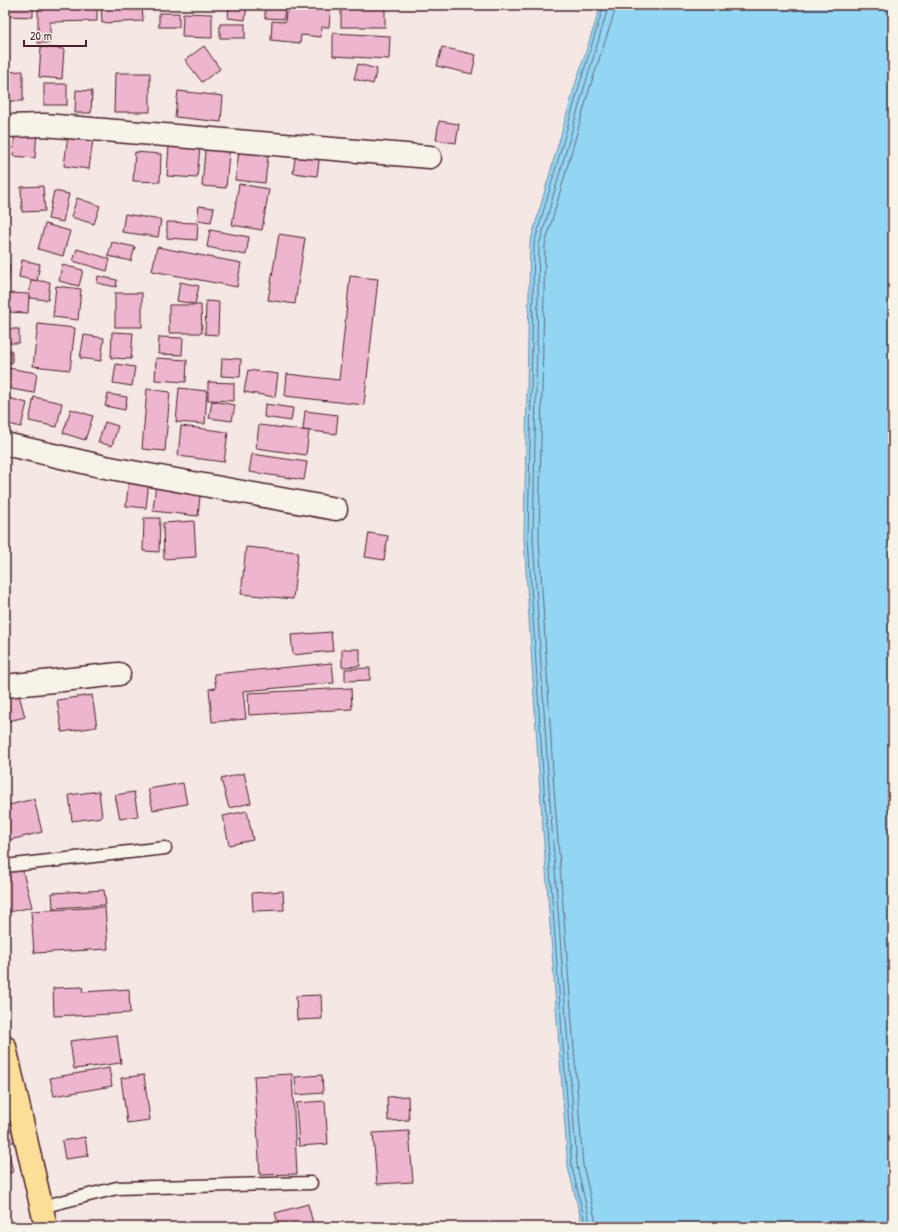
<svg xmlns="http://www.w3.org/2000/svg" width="898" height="1232" viewBox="0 0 898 1232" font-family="'Patrick Hand',sans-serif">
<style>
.water{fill:#92d6f4;stroke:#758da4}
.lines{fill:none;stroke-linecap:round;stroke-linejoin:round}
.shore{stroke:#67687b;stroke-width:1}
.building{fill:#edb6ce;stroke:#4a1f2b}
.service-casing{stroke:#4a1f2b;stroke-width:15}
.minor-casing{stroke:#4a1f2b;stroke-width:25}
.primary-casing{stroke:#4a1f2b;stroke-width:25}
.service{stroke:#f7f3e8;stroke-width:12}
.minor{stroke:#f7f3e8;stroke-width:22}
.primary{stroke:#fcde96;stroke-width:22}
</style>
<rect width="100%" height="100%" fill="#f5e7e3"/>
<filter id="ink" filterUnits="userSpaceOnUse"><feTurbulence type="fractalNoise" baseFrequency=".025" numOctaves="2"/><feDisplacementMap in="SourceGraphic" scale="8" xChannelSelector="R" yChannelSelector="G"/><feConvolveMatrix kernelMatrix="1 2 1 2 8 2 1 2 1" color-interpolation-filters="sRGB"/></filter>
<g filter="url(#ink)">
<!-- water -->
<path class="water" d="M601 5H893V1227H583L568 1167 540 790 524 539 530 243 576 82Z"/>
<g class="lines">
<!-- shore -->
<g class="shore">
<path d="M586 1227 572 1167 544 789 528 539 534 244 580 83 604 5"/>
<path d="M591 1227 577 1166 549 789 533 539 539 245 585 85 609 5"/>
<path d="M597 1227 583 1165 554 789 539 539 545 245 590 87 615 11V5"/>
</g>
</g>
<!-- building -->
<g class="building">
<path d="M6 5H33V17L6 16Z"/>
<path d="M38 5H97V21L50 22V43H38Z"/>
<path d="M101 5H142L143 21 102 23Z"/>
<path d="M229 5H247L245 20 228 18Z"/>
<path d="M265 5H285L284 19 265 18Z"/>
<path d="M287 5H331L329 27H322L321 37 301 35 300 43 271 40 272 21 285 22Z"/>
<rect x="341" y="5" width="44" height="22"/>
<rect x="159" y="13" width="20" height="14"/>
<path d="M183 13 212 14V38L182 37Z"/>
<rect x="220" y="24" width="25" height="14"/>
<path d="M333 33 390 36 389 59 333 56Z"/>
<path d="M204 46 220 69 202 82 185 60Z"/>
<path d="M41 47 64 49 62 79 39 77Z"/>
<path d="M442 47 476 55 472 74 437 66Z"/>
<path d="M358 64 377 69 373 84 354 79Z"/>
<path d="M23 71V101H5V72Z"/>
<path d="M115 73H150V112H114Z"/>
<rect x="44" y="84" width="23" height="21"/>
<path d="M76 90 92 91 91 113H75Z"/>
<path d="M178 91 223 96 221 122 175 117Z"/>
<path d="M439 121 459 124 456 143 436 140Z"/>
<path d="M15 130 37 131 35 158 13 156Z"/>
<path d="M5 131 9 132 7 158H5Z"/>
<path d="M68 135 93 139 89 169 64 166Z"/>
<path d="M206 140 230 142 226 188 202 186Z"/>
<path d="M240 144 269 147 265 183 235 180Z"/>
<path d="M169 145 200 147 197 178 167 176Z"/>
<path d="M296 151 320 154 317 176 293 173Z"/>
<path d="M135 152 161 154 160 182 133 181Z"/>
<path d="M239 184 269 189 262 230 232 225Z"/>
<path d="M43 186 45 211 22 212 21 187Z"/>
<path d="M54 191 69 194 63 222 48 219Z"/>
<path d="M77 198 100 206 94 224 71 217Z"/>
<path d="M5 204 11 205 5 228Z"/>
<path d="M199 206 214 208 211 222 197 220Z"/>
<path d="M125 214 161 220 158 237 122 232Z"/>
<path d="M167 222 198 223 197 240 167 238Z"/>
<path d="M45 224 70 231 63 256 38 249Z"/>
<path d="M210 230 249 237 246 255 207 247Z"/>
<path d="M279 234 305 238 295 304 268 300Z"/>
<path d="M112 242 135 247 131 261 108 256Z"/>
<path d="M157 247 241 263 237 287 152 271Z"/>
<path d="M77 249 110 259 107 271 73 261Z"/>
<path d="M22 260 40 264 37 281 19 277Z"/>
<path d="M5 264 10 265 8 285H5Z"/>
<path d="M62 265 83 270 79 286 59 281Z"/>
<path d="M98 276 117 280 116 287 97 283Z"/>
<path d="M350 276 378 279 364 405 285 396 287 374 339 380Z"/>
<path d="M31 280 50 282 48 300 29 298Z"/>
<path d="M180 282 199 286 195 304 177 301Z"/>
<path d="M56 286 81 289 78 320 53 317Z"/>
<path d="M8 293 29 294 28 313 7 312Z"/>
<rect x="115" y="293" width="27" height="34"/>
<path d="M206 301 219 302 218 335 205 334Z"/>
<path d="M169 305H201L202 333H169Z"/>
<path d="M38 324 75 328 70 370 33 366Z"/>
<rect x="5" y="329" width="14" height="14"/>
<path d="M112 332 133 333 131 359 111 358Z"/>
<path d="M84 335 104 338 101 361 80 358Z"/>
<path d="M159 337 183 338 182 355 158 354Z"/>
<path d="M5 350 12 351V363L5 362Z"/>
<path d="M156 358 187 360 186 382 155 380Z"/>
<path d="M222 358 241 359 240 377 221 376Z"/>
<path d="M116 364 135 367 132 386 113 383Z"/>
<path d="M8 368 37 373 34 393 5 388Z"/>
<path d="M248 370 278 374 275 397 244 392Z"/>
<path d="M208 382 234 383V401L208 400Z"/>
<path d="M179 388 207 391 205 424 176 422Z"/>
<path d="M147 389 170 392 165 451 142 449Z"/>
<path d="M108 394 127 397 125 410 105 406Z"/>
<path d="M5 397 27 403 21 427 5 423Z"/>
<path d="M34 397 62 403 57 427 29 421Z"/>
<path d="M212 401 235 405 232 421 209 418Z"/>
<path d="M265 404 293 408 291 421 264 417Z"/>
<path d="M71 409 93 416 85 440 63 433Z"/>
<path d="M305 411 338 415 336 434 303 430Z"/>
<path d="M105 422 118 426 112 446 98 442Z"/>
<path d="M259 425 309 431 306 455 256 448Z"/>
<path d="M181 426 228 432 224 462 178 456Z"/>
<path d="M252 454 307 462 304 480 249 472Z"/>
<path d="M129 478 149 480 146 508 126 506Z"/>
<path d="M156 482 201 487 198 516 153 511Z"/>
<path d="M144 518H160L159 552 143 551Z"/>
<path d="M194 521 196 557 164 559 163 523Z"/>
<path d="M369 533 388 536 384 560 365 557Z"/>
<path d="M246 547 298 552 293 599 241 594Z"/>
<path d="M331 632 333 651 293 655 291 635Z"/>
<path d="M342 649H360V666L342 667Z"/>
<path d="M332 663 334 683 243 691 246 719 212 722 209 689 216 688 214 674Z"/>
<path d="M370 668V680L345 681V669Z"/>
<path d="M351 688 352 709 249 715 248 693Z"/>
<path d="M19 695 25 717 5 722V698Z"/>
<path d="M92 695 97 727 62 732 57 700Z"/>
<path d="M244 773 251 803 229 808 221 779Z"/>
<path d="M183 783 187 804 153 810 148 789Z"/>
<path d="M99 791 102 817 72 821 69 795Z"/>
<path d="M134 792 138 816 120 819 115 795Z"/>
<path d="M34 799 42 832 6 841 5 806Z"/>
<path d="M247 811 253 840 229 845 223 816Z"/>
<path d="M22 868 32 907 5 913V872Z"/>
<path d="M104 890 106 905 53 908 52 893Z"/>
<path d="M283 891 284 910 253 911 252 893Z"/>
<path d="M105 907 108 949 34 953 31 911Z"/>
<path d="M82 987 83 992 129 989 130 1013 74 1016V1015L54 1016 53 988Z"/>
<path d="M321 995 322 1019 297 1020 296 996Z"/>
<path d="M117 1035 121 1063 74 1069 70 1041Z"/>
<path d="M109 1068 112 1086 54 1096 50 1078Z"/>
<path d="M292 1074 297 1174 260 1175 254 1076Z"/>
<path d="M144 1075 150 1120 127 1123 121 1078Z"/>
<path d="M322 1075 323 1093 296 1095 295 1077Z"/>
<path d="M408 1096 409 1120 388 1121 387 1097Z"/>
<path d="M325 1101 328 1144 299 1146 296 1103Z"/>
<path d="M10 1115 16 1141 5 1144V1116Z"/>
<path d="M409 1131 413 1182 377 1184 373 1133Z"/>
<path d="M85 1137 88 1156 65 1159 62 1141Z"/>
<path d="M8 1149 13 1172 5 1174V1150Z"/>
<path d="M308 1204 314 1227H279L275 1213Z"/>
</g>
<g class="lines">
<defs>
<g id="service">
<path d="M5 866 165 848"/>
<path d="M41 1207 117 1188 311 1183"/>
</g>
<g id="minor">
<path d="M5 126 44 125 430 157"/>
<path d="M5 444 105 467 336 509"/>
<path d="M5 686 119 674"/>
</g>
<path id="primary" d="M5 1047 46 1227"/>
</defs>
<!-- service casing -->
<use href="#service" class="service-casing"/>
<!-- minor casing -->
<use href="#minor" class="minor-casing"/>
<!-- primary casing -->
<use href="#primary" class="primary-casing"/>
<!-- service -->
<use href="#service" class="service"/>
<!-- minor -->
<use href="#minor" class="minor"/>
<!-- primary -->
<use href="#primary" class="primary"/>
</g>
</g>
<!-- margin -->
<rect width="898" height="1232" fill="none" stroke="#f7f3e8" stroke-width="20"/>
<rect x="10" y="10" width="878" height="1212" fill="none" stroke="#4a1f2b" stroke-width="1.5" filter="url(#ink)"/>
<!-- scale -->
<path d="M24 40v6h62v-6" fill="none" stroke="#4a1f2b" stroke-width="2"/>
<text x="30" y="40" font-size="12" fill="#4a1f2b" stroke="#f7f3e8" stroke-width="3" paint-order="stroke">20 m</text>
</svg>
